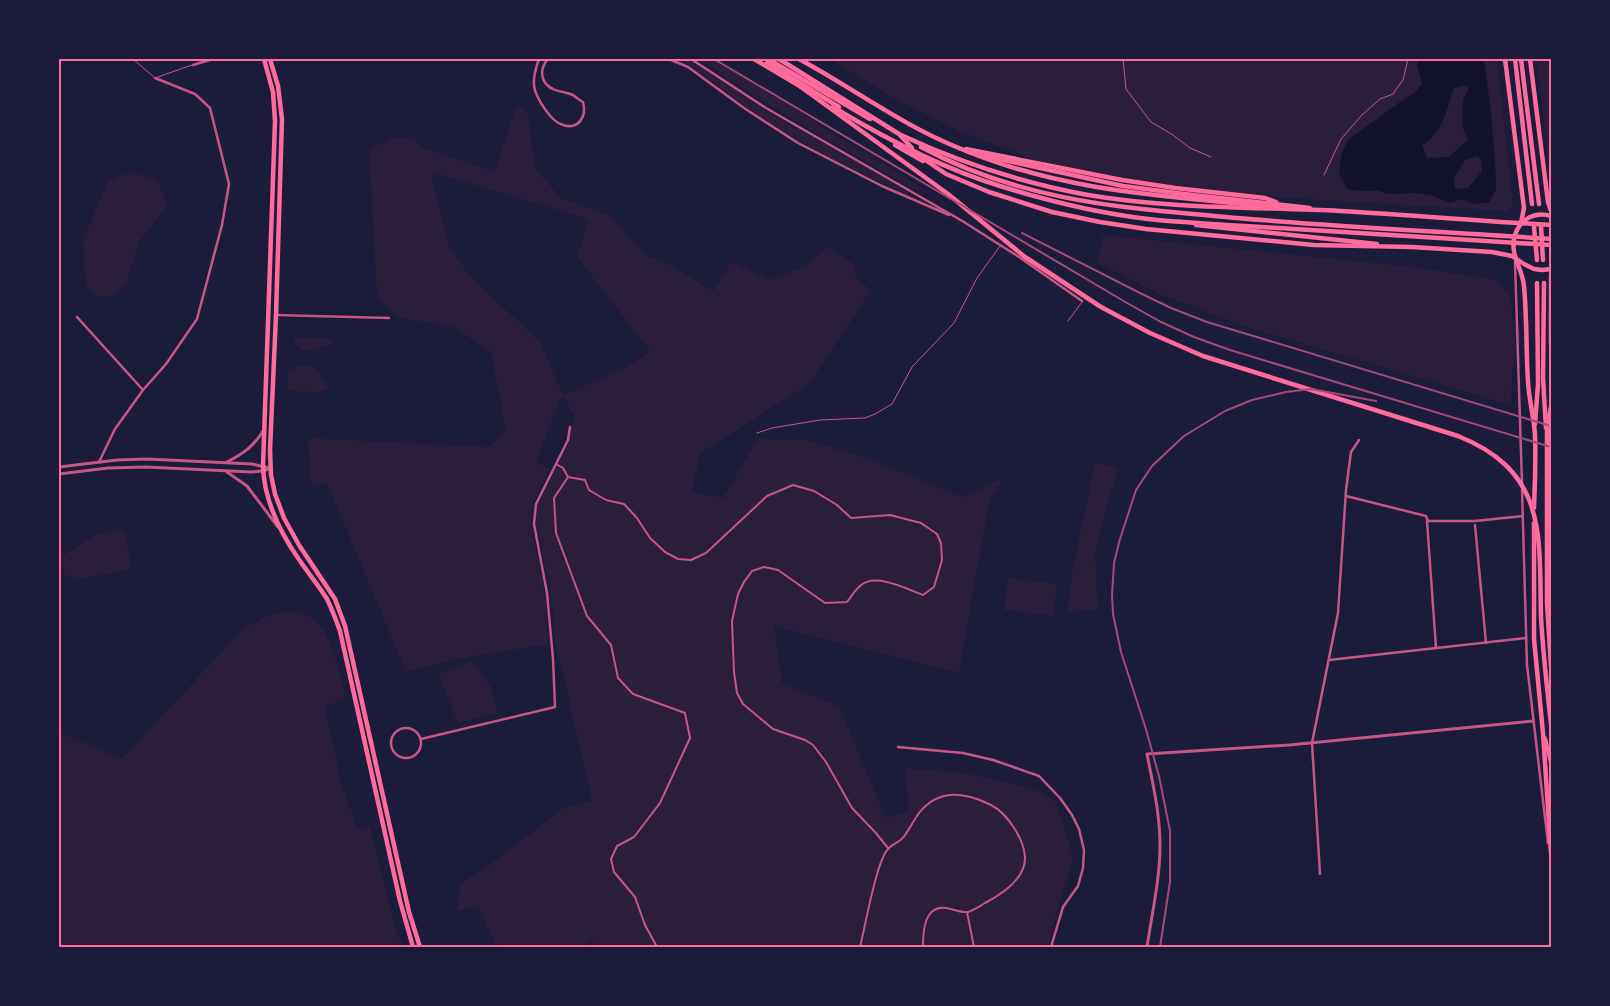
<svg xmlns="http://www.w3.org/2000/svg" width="1610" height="1006" viewBox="0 0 1610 1006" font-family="Rubik,sans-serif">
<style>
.green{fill:#2a1e3b;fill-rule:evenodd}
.water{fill:#12122b;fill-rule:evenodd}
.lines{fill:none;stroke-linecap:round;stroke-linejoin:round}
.service{stroke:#c65784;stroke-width:1}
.pedestrian{stroke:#c65784;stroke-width:2}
.minor{stroke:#c65784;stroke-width:2.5}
.tertiary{stroke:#c65784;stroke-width:3}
.secondary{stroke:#ff6b9d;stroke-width:4}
.primary{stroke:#ff6b9d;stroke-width:4.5}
.trunk{stroke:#ff6b9d;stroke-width:4.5}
.rail{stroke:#a44b75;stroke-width:2}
.neatline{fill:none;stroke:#ff6b9d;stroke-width:2}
</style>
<rect width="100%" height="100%" fill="#1b1b3a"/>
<!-- green -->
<g class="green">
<path d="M678 59H685L693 62 768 112 909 192V194H906C867 176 826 158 789 135 754 114 721 88 688 64Z"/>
<path d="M699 59H712L769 91 830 132 874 158 932 195 911 188 771 106Z"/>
<path d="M831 59H1497L1513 206 1507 211 1303 199 1213 191 1162 185 1100 175 1034 160 961 132 892 97Z"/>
<path d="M1537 59H1551V196Z"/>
<path d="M517 104 528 115 535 168 561 198 609 215 647 256 668 264 713 291 732 262 769 280 807 266 827 247 855 265V277L871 290 810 383 701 453 691 492 723 498 758 439 808 440 875 461 962 497 1003 478 989 502 959 673 774 626 782 683 839 706 886 818 909 812 905 768 964 773 1028 787 1054 800 1064 825 1073 858 1058 907 1048 947H596L591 940 579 947H508L495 943 478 906 457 911 460 884 488 866 562 809 592 801 555 639 551 594 536 524 537 505 570 440 574 415 562 395 536 462 549 469 532 503 531 524 545 594 549 644 455 659 406 672 327 483 311 486 308 438 489 447 506 431 491 352 452 326 399 318 377 296 369 149 391 138 414 139 420 147 494 172ZM431 172 589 219 577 257 650 351 626 368 563 395 540 342 470 276 450 248Z"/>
<path d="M130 172 157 179 168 205 139 242 127 282 115 295 99 297 87 287 84 265 83 239 108 182Z"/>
<path d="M1103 235 1413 267 1496 280 1511 298 1514 340 1511 405 1246 327 1157 293 1097 262Z"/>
<path d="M295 337 334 339 333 345H323L316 351 301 350 295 344Z"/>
<path d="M297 365 314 367V370L320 373 329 388 321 392 288 391V371H296Z"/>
<path d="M1095 462 1119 468 1109 499 1095 553 1098 610 1067 612 1072 574Z"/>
<path d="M124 529 132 569 74 580 64 574 62 563V556L96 535Z"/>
<path d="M1008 578 1057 584 1053 616 1004 610Z"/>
<path d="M284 612C293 612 302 611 311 617 331 630 340 675 347 698L325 706 342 786 358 829 370 826 396 930 402 947H59V732L122 759 244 628 263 618Z"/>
<path d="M472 662 490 685 498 713 458 723 438 674 456 666Z"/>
</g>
<!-- water -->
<path class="water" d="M1419 59H1484L1492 121 1496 177V190L1489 202 1474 204 1462 199 1450 203 1431 195 1416 193 1388 194 1379 191H1360L1347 189 1339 173 1341 155 1349 139 1403 100 1414 93 1422 84 1417 66ZM1466 85 1469 89 1463 99 1462 126 1468 139 1449 157 1427 158 1422 145C1443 134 1447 108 1454 88ZM1478 156 1481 161 1482 171 1468 188 1455 189 1454 178 1465 160Z"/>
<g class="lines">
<!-- service -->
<g class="service">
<path d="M133 59 155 78 192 65"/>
<path d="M1123 59 1126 89 1151 122 1173 135 1190 148 1211 157"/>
<path d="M1324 175 1341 139 1362 115 1380 99 1393 94 1397 88 1403 80 1408 59"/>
<path d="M1068 321 1082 302"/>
<path d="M757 433 772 428 820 420 865 418 875 414 892 404 912 367 954 323 977 278 1000 246"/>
</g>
<!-- pedestrian -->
<g class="pedestrian">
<path d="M556 464 563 468 568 477 585 480 589 490 606 500 624 504 637 518 650 538 665 552 678 559 691 560 706 553 767 496 793 485 814 491 837 505 851 518 890 515 921 523 937 534 941 543 942 560 934 587 923 595C907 589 875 572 860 586 855 590 851 597 847 602L825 603 778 570 764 567 752 571 744 582 738 594 732 621 734 672 737 693 743 704 773 729 805 740 813 745 826 762 852 808 875 832 888 848"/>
<path d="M568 477 554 498 556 533 587 616 611 645 618 678 633 694 685 713 690 738 660 803 634 837 617 846 611 859 614 872 635 897 645 925 657 947"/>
<path d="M967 912 974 947"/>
<path d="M860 947C865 928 876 862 888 849 893 843 900 843 905 835 910 828 914 820 919 813 939 788 965 792 991 805 1007 813 1024 839 1025 857 1026 879 1002 894 985 903 980 906 974 910 968 912 962 913 953 909 946 908 924 905 923 932 923 947"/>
</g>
<!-- minor -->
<g class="minor">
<path d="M539 59C536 67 533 76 534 86 536 98 551 122 563 125 579 130 587 116 583 102 579 100 576 97 573 95 566 92 559 92 553 89 540 83 539 69 548 59"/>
<path d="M669 59 688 67 744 108 798 143 882 186 949 215"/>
<path d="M691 59 766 108 964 222 1019 257 1082 301"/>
<path d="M193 65 213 59"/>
<path d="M1515 262 1522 484"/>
<path d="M276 315 389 318"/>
<path d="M77 317 143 390"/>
<path d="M99 462 115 429 143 390 166 364 197 319 222 225 229 184 210 108 195 94 155 78"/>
<path d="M1522 490 1527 665 1548 843"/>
<path d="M1346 496 1426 516 1428 521H1475L1523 516"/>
<path d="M1427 521 1436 648"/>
<path d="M1475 525 1486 643"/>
<path d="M1329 660 1526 638"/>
<circle cx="406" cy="743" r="15"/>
<path d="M421 739 555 707 553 659 547 593 534 524 536 504 568 440 570 427"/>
<path d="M898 747 963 753 993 760 1039 776 1060 798 1072 815 1079 829 1084 850 1083 868 1078 886 1063 907 1051 947"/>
<path d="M1550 853 1551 866"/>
<path d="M1320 874 1312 743 1338 613 1346 490 1351 452 1359 440"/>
</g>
<!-- tertiary -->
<g class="tertiary">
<path d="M227 462C244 453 253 447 263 431"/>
<path d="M59 467 117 460 147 459 252 464 270 468"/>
<path d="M227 472 247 486 278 527"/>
<path d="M59 474 108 468 146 467 251 472 263 471 270 468"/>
<path d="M1147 947C1152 913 1160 879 1160 845 1160 815 1153 784 1147 754L1289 745 1533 721"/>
</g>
<!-- secondary -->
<path class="secondary" d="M1545 738 1551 763"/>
<!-- primary -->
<g class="primary">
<path d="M1515 59 1532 204"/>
<path d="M1521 59 1539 204"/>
<path d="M1541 226 1543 260"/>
<path d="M1534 227 1537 260"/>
<path d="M1544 283 1543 378 1546 428"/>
<path d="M1535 424 1538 384 1537 283"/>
</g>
<!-- trunk -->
<g class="trunk">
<path d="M264 59 273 92 275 121 263 466C264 500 281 534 300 561 309 574 319 586 327 599 332 609 336 620 340 631L400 901 413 947"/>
<path d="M270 59 278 86 282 119 276 315 270 450 271 475 275 494 284 518 299 545 335 599 345 626 409 912 420 947"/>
<path d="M754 59 803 88"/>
<path d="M768 59 870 119"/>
<path d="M779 59 899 134 912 148"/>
<path d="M799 59C851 87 899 123 954 146 1060 192 1164 196 1277 207"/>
<path d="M1505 59 1524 208 1521 223"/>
<path d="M1530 59 1548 202 1551 211"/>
<path d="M767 63 839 107"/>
<path d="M801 87 948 194 1025 257 1101 307 1150 333 1203 356 1458 436C1548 472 1539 536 1541 617 1543 653 1547 688 1551 724"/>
<path d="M833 107C886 139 941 168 1000 186 1048 201 1098 213 1148 219 1196 224 1246 226 1295 229 1380 234 1466 240 1551 245"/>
<path d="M901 135C961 163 1023 183 1088 195 1171 209 1256 207 1340 211 1411 215 1481 221 1551 225"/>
<path d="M895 145 923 161"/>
<path d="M921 147C1023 202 1125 208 1237 218 1342 227 1447 232 1551 239"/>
<path d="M966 149 1122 180 1175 188 1265 198 1276 202"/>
<path d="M980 155 1123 186 1184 194 1310 208"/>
<path d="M921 157 946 174 989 192 1052 212 1100 222 1146 229 1314 245 1412 247 1492 252 1512 256 1524 264 1534 269 1542 270 1551 269"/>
<path d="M1196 225 1377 244"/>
<path d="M1551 276V344"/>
<path d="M1551 406 1547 431V603L1551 666"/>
<path d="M1534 508C1535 483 1536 459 1535 435 1534 417 1529 400 1528 382 1526 350 1527 318 1524 286 1522 267 1509 254 1515 235 1520 219 1535 211 1551 216"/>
<path d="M1534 523V639L1543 733 1551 853"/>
</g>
<!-- rail -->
<g class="rail">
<path d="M714 59 1127 303 1161 322 1194 337 1230 350 1551 447"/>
<path d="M1022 233 1142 294 1171 308 1207 322 1551 426"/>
<path d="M1160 947 1170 882V831L1159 776 1145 726 1121 652 1113 614 1112 595 1114 563 1120 539 1136 490 1152 466 1184 436 1225 411 1252 400 1286 392 1311 389 1376 401"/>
</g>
</g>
<!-- border -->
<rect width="1610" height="1006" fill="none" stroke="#1b1b3a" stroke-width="120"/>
<rect x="60" y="60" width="1490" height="886" class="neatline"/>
</svg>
